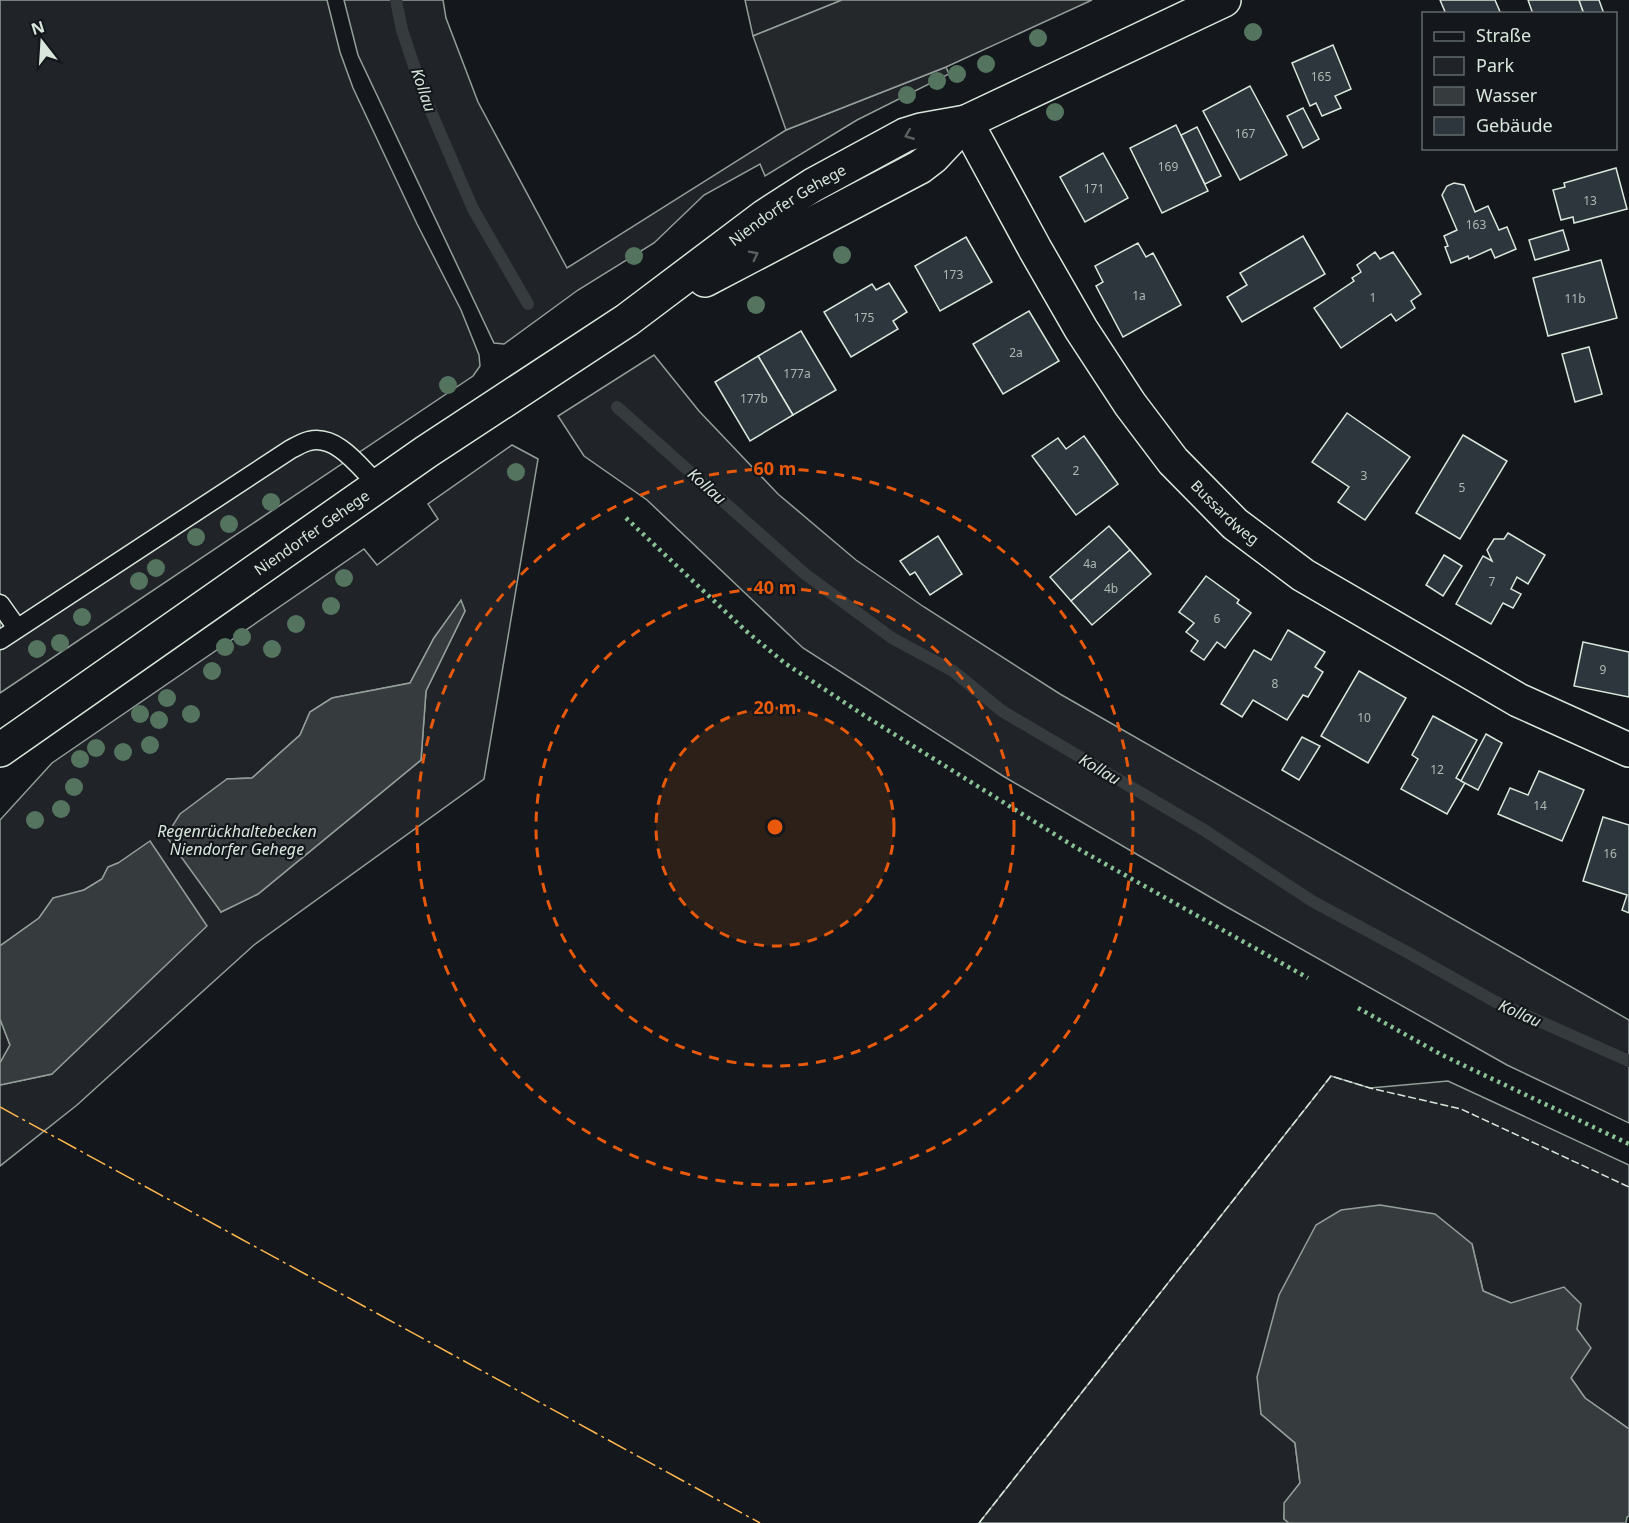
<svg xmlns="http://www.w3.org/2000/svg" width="1629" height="1523" viewBox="0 0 1629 1523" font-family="'Noto Sans',sans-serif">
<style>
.green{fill:#202428;stroke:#939e99;stroke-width:1.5;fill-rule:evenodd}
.parking{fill:#24282b;stroke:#939e99;stroke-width:1.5}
.water{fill:#363b3e;stroke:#939e99;stroke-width:1.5}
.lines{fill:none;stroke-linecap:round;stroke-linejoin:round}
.stream{stroke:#363b3e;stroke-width:12}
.building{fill:#2c363c;stroke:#d8e6dc;stroke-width:1.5}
.lane-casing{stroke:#d8e6dc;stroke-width:21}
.street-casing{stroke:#d8e6dc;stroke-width:36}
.secondary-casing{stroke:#d8e6dc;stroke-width:36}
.lane{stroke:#14181c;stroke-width:18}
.street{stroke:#14181c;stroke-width:33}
.secondary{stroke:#14181c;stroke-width:33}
.hedge{stroke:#8ac095;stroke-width:4.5;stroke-dasharray:3 4.5;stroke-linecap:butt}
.fence{stroke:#d8e6dc;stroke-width:1.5;stroke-dasharray:8 3;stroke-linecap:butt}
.power{stroke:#ffb74d;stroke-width:1.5;stroke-dasharray:21 4.5 3 4.5;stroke-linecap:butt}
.tree{fill:#55745f}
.oneway{stroke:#59605f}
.ring{fill:none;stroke:#e8590c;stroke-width:3;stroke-dasharray:10 8}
.labels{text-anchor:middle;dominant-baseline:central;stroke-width:4.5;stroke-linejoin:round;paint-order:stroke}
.number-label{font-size:12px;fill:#adbab4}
.street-label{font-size:15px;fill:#d8e6dc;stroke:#14181c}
.water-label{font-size:16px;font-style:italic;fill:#d8e6dc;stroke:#14181c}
.centre{fill:#e8590c;stroke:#14181c;stroke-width:3}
.ring-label{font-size:18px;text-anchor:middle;font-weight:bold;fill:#e8590c;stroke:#14181c;stroke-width:4.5;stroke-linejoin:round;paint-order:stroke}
</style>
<rect width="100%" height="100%" fill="#14181c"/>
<!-- green -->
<g class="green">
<path d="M0 0H327L340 52 353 88 417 224 461 310 479 355 480 366 473 376 0 693Z"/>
<path d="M344 0H443L446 18 478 102 567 268 786 130 946 67 949 74 857 120 765 176 760 164 704 195 654 243 578 290 504 344 494 343 358 55Z"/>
<path d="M745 0H842L753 36Z"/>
<path d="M654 355 699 411 778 494 856 560 924 607 1060 694 1629 1020V1123L1507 1065 1227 907 1003 776 803 648 647 500 584 456 558 416Z"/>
<path d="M512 445 538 459 484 779 254 945 77 1105 0 1166V1085L52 1074 118 863 108 867 102 879 84 890 53 899 39 918 0 946V820L52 763 364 549 377 565 438 519 428 504ZM461 601 465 611 426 691 421 760 258 894 221 912 227 779 252 778 300 735 310 712 332 698 410 683 434 638Z"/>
<path d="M0 1019 10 1045 0 1063Z"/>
<path d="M1331 1076 1370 1088 1448 1081 1629 1165V1429L1585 1398 1571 1378 1580 1304 1511 1303 1483 1291 1472 1244 1261 1414 1295 1443 1300 1483 1285 1503 1284 1519 1289 1523H979Z"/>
</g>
<!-- parking -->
<path class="parking" d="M842 0H1092L946 67 786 130 753 36Z"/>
<!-- water -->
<g class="water">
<path d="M461 600 465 611 426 691 421 760 258 894 221 912 166 836 180 814 227 779 252 778 300 735 310 712 332 698 410 683 434 638Z"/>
<path d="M150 841 207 926 52 1074 0 1085V1063L10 1045 0 1019V946L39 918 53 898 84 890 102 879 108 867 118 863Z"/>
<path d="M1380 1205 1435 1214 1472 1244 1483 1291 1511 1303 1564 1287 1581 1304 1577 1329 1591 1348 1571 1378 1585 1398 1629 1429V1516L1627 1517 1626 1523H1289L1284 1519V1503L1300 1483 1295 1443 1261 1414 1257 1377 1279 1295 1316 1225 1341 1210Z"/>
</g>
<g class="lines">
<!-- stream -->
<g class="stream">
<path d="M396 0 402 30 423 93 473 209 528 304"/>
<path d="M617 407 805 574 892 638 953 671 1002 711 1204 830 1312 901 1405 951 1494 1001 1629 1061"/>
</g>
</g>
<!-- building -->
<g class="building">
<path d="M1440 0H1495L1501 14H1446Z"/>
<path d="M1528 0H1579L1584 14H1533Z"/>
<path d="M1579 0H1599L1604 14H1584Z"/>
<path d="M1333 45 1351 89 1335 96 1341 108 1322 116 1316 103 1310 106 1292 63Z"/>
<path d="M1250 86 1287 155 1240 180 1203 111Z"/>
<path d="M1303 108 1319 139 1303 148 1287 116Z"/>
<path d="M1176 125 1208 191 1162 213 1130 148Z"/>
<path d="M1197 127 1221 176 1205 184 1181 135Z"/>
<path d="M1103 153 1128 198 1085 222 1060 177Z"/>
<path d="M1616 168 1627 209 1574 223 1573 217 1561 220 1553 190 1565 187 1564 183Z"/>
<path d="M1454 183 1464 185 1475 212 1488 206 1499 230 1507 227 1516 249 1495 258 1491 249 1469 259 1468 256 1451 263 1445 247 1448 246 1444 236 1457 230 1442 195 1447 186Z"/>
<path d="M1563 230 1569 250 1535 260 1529 240Z"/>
<path d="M1303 236 1325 274 1242 322 1227 297 1247 285 1240 273Z"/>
<path d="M966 237 992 282 940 311 915 266Z"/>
<path d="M1138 243 1146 257 1153 253 1181 305 1123 337 1096 286 1103 282 1095 266Z"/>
<path d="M1375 252 1380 259 1393 252 1421 294 1411 301 1415 308 1396 321 1391 314 1341 348 1314 308 1354 281 1352 278 1361 272 1357 265Z"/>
<path d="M1601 260 1617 318 1548 336 1533 278Z"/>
<path d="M889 283 907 312 893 321 898 329 851 357 824 312 872 284 876 290Z"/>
<path d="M1029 311 1059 361 1003 394 973 344Z"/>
<path d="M801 331 836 390 793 415 758 356Z"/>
<path d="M1589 347 1602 394 1575 402 1562 354Z"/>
<path d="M758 356 793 415 750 441 715 382Z"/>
<path d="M1347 413 1410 457 1365 520 1338 502 1349 487 1312 462Z"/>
<path d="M1463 435 1507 461 1460 539 1416 513Z"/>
<path d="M1084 436 1118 484 1076 515 1032 456 1058 438 1066 449Z"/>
<path d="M1109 526 1130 550 1071 601 1050 577Z"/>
<path d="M1508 533 1545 555 1528 584 1517 577 1511 589 1521 594 1513 608 1503 603 1491 624 1456 604 1483 556 1492 561 1487 550 1494 539H1504Z"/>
<path d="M938 536 962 574 930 595 915 572 910 575 900 561Z"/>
<path d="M1130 550 1151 574 1092 625 1071 601Z"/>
<path d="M1444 555 1462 566 1443 596 1426 585Z"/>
<path d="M1206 576 1239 600 1237 603 1251 613 1225 648 1217 642 1204 660 1191 651 1198 641 1186 632 1194 623 1179 612Z"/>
<path d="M1288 630 1325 652 1315 667 1323 672 1308 697 1303 695 1287 720 1253 700 1242 717 1221 704 1254 650 1271 660Z"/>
<path d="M1583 642 1629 652V697L1574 686Z"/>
<path d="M1359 671 1406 698 1368 763 1321 736Z"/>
<path d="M1433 716 1477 740 1456 778 1465 783 1447 814 1401 789 1418 759 1412 755Z"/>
<path d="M1486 734 1502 743 1478 790 1461 781Z"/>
<path d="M1302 737 1320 746 1299 780 1282 770Z"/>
<path d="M1539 771 1584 790 1562 841 1498 814 1510 788 1528 795Z"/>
<path d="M1603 817 1629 825V913L1622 910 1627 895 1583 881Z"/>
</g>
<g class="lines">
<defs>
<g id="lane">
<path d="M0 604 17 628"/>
<path d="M0 640 291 449C296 447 303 442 309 441 338 434 361 469 379 486"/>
</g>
<g id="street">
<path id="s1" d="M966 122 1035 249 1081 329 1130 404 1173 461 1235 524 1303 575 1518 700 1629 750"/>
</g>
<g id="secondary">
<path d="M705 280 920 167 933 157 966 122"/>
<path id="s2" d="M0 750 426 452 627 320 765 216 813 185 905 135 921 130 966 122 1224 0"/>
</g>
</defs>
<!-- lane casing -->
<use href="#lane" class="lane-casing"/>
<!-- street casing -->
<use href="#street" class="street-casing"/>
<!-- secondary casing -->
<use href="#secondary" class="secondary-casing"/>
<!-- lane -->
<use href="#lane" class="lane"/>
<!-- street -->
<use href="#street" class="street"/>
<!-- secondary -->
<use href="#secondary" class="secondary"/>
<!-- hedge -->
<g class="hedge">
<path d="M626 518 746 631 786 664 865 716 1075 847 1308 978"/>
<path d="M1358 1008 1442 1055 1629 1144"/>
</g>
<!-- fence -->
<path class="fence" d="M979 1523 1331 1076 1370 1088 1461 1109 1629 1187"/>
<!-- power -->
<path class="power" d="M0 1107 760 1523"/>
</g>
<!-- trees -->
<g class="tree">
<circle cx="1253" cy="32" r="9"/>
<circle cx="1038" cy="38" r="9"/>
<circle cx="986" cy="64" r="9"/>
<circle cx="957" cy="74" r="9"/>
<circle cx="937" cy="81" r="9"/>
<circle cx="907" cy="95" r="9"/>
<circle cx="1055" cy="112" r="9"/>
<circle cx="842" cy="255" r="9"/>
<circle cx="634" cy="256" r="9"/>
<circle cx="756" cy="305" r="9"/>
<circle cx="448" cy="385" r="9"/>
<circle cx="516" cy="472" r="9"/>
<circle cx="271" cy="502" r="9"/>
<circle cx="229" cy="524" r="9"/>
<circle cx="196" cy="537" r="9"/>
<circle cx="156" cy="568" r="9"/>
<circle cx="344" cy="578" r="9"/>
<circle cx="139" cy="581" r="9"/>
<circle cx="331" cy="606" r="9"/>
<circle cx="82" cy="617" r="9"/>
<circle cx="296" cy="624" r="9"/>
<circle cx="242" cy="637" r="9"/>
<circle cx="60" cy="643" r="9"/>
<circle cx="225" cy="647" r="9"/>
<circle cx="37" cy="649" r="9"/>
<circle cx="272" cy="649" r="9"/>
<circle cx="212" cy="671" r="9"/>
<circle cx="167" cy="698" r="9"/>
<circle cx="140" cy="714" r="9"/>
<circle cx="191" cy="714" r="9"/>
<circle cx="159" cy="720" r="9"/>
<circle cx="150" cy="745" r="9"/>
<circle cx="96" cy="748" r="9"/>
<circle cx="123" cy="752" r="9"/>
<circle cx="80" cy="759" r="9"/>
<circle cx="74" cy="787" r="9"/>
<circle cx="61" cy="809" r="9"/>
<circle cx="35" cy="820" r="9"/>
</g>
<!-- one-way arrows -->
<defs><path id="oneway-chevron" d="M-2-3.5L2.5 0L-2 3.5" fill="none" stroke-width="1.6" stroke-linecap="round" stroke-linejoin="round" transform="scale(1.5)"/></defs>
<g class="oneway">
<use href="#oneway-chevron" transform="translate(909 135) rotate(158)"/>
<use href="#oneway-chevron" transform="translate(754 255) rotate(-27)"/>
</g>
<!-- distance rings -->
<circle cx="775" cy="827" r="119" fill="#e8590c" fill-opacity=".12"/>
<g class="ring">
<circle cx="775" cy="827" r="119"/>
<circle cx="775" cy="827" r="239"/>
<circle cx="775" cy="827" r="358"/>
</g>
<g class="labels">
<!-- number labels -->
<g class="number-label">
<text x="1321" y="76">165</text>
<text x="1245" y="133">167</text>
<text x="1168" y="166">169</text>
<text x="1094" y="188">171</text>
<text x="1590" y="200">13</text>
<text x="1476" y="224">163</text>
<text x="953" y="274">173</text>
<text x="1139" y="295">1a</text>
<text x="1373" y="297">1</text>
<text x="1575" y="298">11b</text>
<text x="864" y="317">175</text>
<text x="1016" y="352">2a</text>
<text x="797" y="373">177a</text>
<text x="754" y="398">177b</text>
<text x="1076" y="470">2</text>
<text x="1364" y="475">3</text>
<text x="1462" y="487">5</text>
<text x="1090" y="563">4a</text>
<text x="1492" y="581">7</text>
<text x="1111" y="588">4b</text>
<text x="1217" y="618">6</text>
<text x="1603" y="669">9</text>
<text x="1275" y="683">8</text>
<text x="1364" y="717">10</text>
<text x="1437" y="769">12</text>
<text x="1540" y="805">14</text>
<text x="1610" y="853">16</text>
</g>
<!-- street labels -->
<g class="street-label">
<text stroke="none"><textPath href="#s2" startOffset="958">Niendorfer Gehege</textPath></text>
<text stroke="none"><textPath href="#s1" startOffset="471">Bussardweg</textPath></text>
<text stroke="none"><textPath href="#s2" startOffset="380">Niendorfer Gehege</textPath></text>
</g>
<!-- water labels -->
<g class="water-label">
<text transform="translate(424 90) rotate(71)">Kollau</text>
<text transform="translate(707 486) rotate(42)">Kollau</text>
<text transform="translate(1100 769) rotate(31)">Kollau</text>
<text x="237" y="831">Regenrückhaltebecken<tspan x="237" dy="18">Niendorfer Gehege</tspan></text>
<text transform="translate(1520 1013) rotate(24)">Kollau</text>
</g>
</g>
<circle cx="775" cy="827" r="9" class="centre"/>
<g class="ring-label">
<text x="775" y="475">60 m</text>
<text x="775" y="594">40 m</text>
<text x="775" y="714">20 m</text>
</g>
<!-- legend -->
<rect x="1422" y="12" width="195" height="138" fill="#14181c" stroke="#626a69" stroke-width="1.5"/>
<rect x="1434" y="32" width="30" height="9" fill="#14181c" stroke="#626a69" stroke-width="1.5"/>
<text x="1476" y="42" font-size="18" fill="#d8e6dc">Straße</text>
<rect x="1434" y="57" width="30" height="18" fill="#202428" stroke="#626a69" stroke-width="1.5"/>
<text x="1476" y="72" font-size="18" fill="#d8e6dc">Park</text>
<rect x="1434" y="87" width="30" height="18" fill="#363b3e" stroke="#626a69" stroke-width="1.5"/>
<text x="1476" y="102" font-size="18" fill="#d8e6dc">Wasser</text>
<rect x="1434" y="117" width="30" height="18" fill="#2c363c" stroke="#626a69" stroke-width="1.5"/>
<text x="1476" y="132" font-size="18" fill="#d8e6dc">Gebäude</text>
<!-- north arrow -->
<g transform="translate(42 42) rotate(343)" stroke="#14181c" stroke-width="4.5" paint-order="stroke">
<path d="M0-4.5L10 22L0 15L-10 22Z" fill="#d8e6dc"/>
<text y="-9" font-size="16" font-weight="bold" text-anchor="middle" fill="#d8e6dc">N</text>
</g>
</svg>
